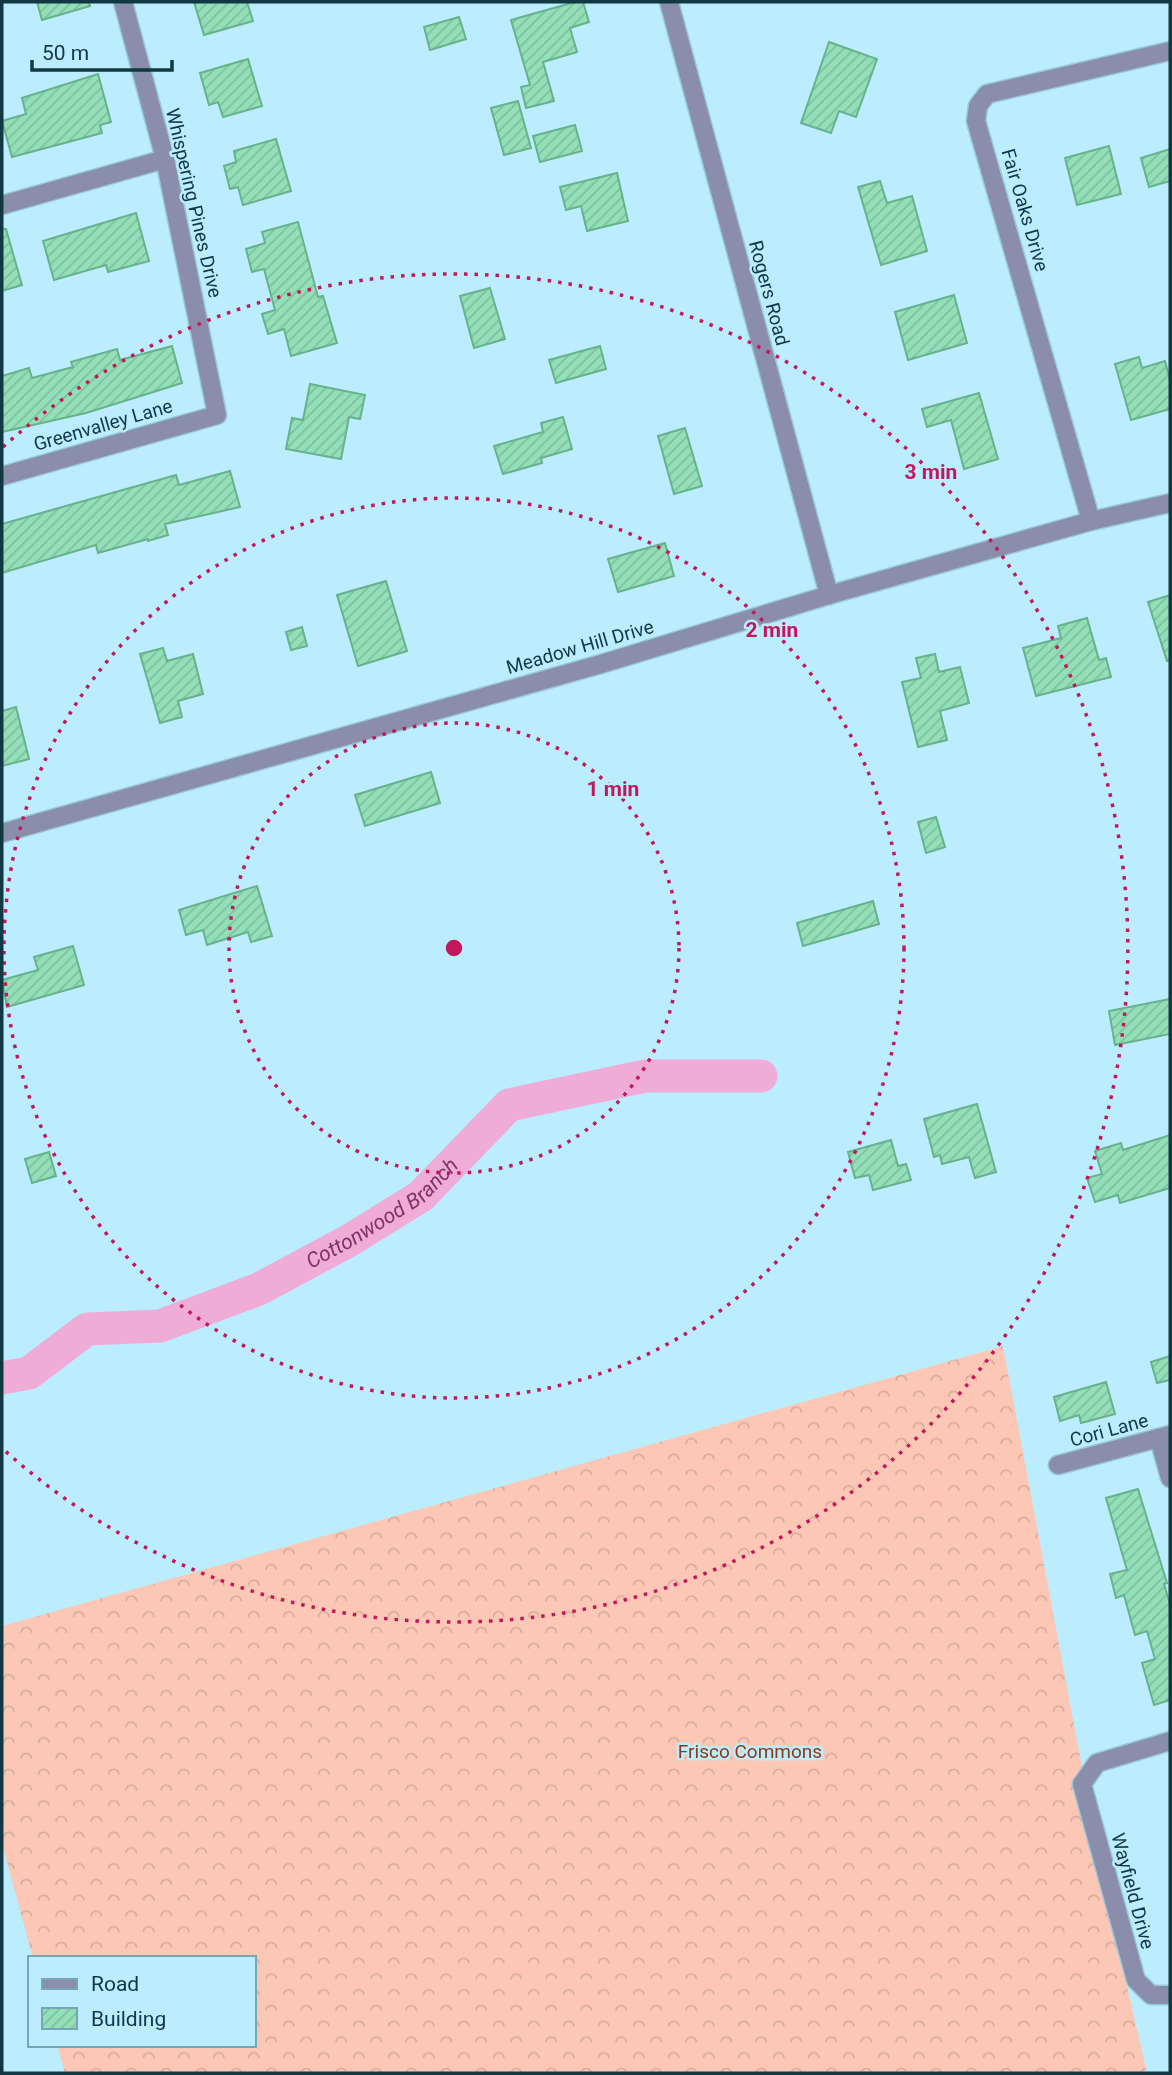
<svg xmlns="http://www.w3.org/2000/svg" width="1172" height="2075" viewBox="0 0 1172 2075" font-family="Roboto,sans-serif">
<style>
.forest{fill:url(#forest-crowns)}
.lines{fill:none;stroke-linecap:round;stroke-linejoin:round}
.river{stroke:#eeacd6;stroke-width:33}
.building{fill:url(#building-hatch);stroke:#67b28c;stroke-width:2}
.minor-casing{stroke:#99c9d9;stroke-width:21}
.minor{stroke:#8b8eaa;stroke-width:18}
.ring{fill:none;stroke:#c2185b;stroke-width:3.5;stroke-dasharray:3.5 7}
.labels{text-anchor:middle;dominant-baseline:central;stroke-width:5;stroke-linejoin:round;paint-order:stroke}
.street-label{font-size:19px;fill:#113843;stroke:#bbedfe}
.park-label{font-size:19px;fill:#8e3916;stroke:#bbedfe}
.water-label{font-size:21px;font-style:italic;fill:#7f3368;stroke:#bbedfe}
.centre{fill:#c2185b;stroke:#bbedfe;stroke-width:3.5}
.ring-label{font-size:21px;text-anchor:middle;font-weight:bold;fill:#c2185b;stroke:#bbedfe;stroke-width:5;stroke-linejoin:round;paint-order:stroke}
</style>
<defs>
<pattern id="forest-crowns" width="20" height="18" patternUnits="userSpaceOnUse" patternTransform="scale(1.75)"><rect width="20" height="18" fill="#fcc8b5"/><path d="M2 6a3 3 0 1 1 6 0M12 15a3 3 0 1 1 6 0" fill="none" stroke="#d7ad9d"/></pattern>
<pattern id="building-hatch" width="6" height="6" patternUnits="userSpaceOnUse" patternTransform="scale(1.75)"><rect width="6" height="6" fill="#93dfb8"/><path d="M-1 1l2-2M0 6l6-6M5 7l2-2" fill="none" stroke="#7ec09f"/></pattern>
</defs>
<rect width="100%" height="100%" fill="#bbedfe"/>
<!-- forest -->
<path class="forest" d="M1003 1346 1106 1895 1147 2073H65L57 2045H254V1958H33L2 1844V1626Z"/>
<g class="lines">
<!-- river -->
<path class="river" id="s1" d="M2 1378 29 1373 87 1329 160 1326 259 1289 350 1240 421 1196 509 1105 645 1076H761"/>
</g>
<!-- building -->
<g class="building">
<path d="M37 2H89L90 6 42 20Z"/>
<path d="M194 2H247L253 21 204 35Z"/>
<path d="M575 2H583L589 22 570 28 577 52 543 62 554 101 526 108 521 87 530 85 511 20Z"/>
<path d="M459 17 466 39 430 50 424 27Z"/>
<path d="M829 42 877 59 856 117 839 111 831 133 801 123Z"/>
<path d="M248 59 262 106 223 117 218 102 209 105 200 73Z"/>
<path d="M98 74 111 122 100 125 102 133 12 157 2 121 26 114 22 98Z"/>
<path d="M518 101 531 148 504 155 491 108Z"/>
<path d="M575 125 582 151 540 162 533 136Z"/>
<path d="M276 139 291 191 243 205 238 187 230 189 224 166 236 162 234 151Z"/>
<path d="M1109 146 1121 194 1077 205 1065 158Z"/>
<path d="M1170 149V181L1149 187 1141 158Z"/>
<path d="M617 173 628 221 587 231 581 206 566 210 560 187Z"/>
<path d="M880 181 887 203 912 196 927 251 881 265 858 187Z"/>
<path d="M136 213 149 261 108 272 106 265 54 280 43 241Z"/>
<path d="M298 222 318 297 323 296 337 343 291 356 284 329 268 334 262 314 275 310 264 269 252 272 246 249 265 243 262 232Z"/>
<path d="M2 229H6L22 285 2 291Z"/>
<path d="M490 288 505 339 474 348 460 296Z"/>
<path d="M954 295 967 343 908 360 895 312Z"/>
<path d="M172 346 182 383 86 413 2 432V376L29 368 32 378 73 367 71 362 117 349 120 360Z"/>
<path d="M600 346 606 369 556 383 549 360Z"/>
<path d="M1139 357 1142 368 1165 361 1170 380V409L1131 420 1115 364Z"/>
<path d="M310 384 365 395 360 419 349 417 341 459 286 449 292 418 303 420Z"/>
<path d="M979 393 998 459 964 469 951 420 927 427 922 409Z"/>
<path d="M563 417 572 449 541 458 542 463 503 474 494 446 543 432 541 423Z"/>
<path d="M685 428 702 486 674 494 658 436Z"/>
<path d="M230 471 240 507 165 524 168 535 148 541V539L98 553 96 545 2 573V524L176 475 179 485Z"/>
<path d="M665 543 674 576 618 592 608 559Z"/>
<path d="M386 581 407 651 358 666 337 595Z"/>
<path d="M1170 595V661H1167L1148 602Z"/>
<path d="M1087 618 1099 660 1106 658 1111 677 1036 696 1023 648 1061 638 1058 626Z"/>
<path d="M302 627 307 646 291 650 286 632Z"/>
<path d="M163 648 167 661 193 654 203 694 178 701 182 717 160 723 140 654Z"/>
<path d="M935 654 939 672 960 667 969 703 940 711 947 740 918 747 902 682 921 678 916 658Z"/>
<path d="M16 707 29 759 2 766V711Z"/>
<path d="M431 772 440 803 365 826 355 795Z"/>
<path d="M936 817 945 847 926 853 918 822Z"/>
<path d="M257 886 272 936 251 942 248 932 207 945 203 930 186 935 179 910Z"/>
<path d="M873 901 879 924 803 946 797 923Z"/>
<path d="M73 946 84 985 7 1007 2 980 38 970 34 957Z"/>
<path d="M1170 999V1034L1115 1045 1109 1011Z"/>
<path d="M977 1104 996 1172 975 1178 969 1157 942 1164 940 1155 934 1157 924 1119Z"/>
<path d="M1170 1135V1188L1120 1203 1118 1195 1095 1202 1087 1178 1102 1174 1095 1151 1121 1143 1123 1150Z"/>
<path d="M891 1140 898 1166 906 1164 911 1180 873 1190 869 1175 855 1178 848 1152Z"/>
<path d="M49 1152 56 1176 32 1183 25 1159Z"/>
<path d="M1170 1356V1380L1157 1383 1151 1362Z"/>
<path d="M1106 1382 1115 1414 1081 1423 1079 1415 1060 1421 1054 1397Z"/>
<path d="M1138 1489 1167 1583 1164 1584 1170 1604V1700L1154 1705 1142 1663 1155 1659 1147 1631 1135 1635 1124 1595 1116 1598 1110 1574 1127 1570 1106 1498Z"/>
</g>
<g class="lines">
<defs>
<g id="minor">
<path d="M669 2 829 595"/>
<path d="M2 205 165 159"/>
<path d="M2 476 217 415 165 159 123 2"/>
<path d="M1091 521 976 121 978 106 987 94 1170 51"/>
<path d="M2 833 601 664 829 595 1091 521 1170 503"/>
<path d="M1159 1438 1170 1478"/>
<path d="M1058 1465 1170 1435"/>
<path d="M1170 1741 1097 1763 1082 1784 1136 1980 1151 1995H1170"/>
</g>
</defs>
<!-- minor casing -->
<use href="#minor" class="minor-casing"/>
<!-- minor -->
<use href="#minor" class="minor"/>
</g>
<!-- distance rings -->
<g class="ring">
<circle cx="454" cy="948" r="225"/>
<circle cx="454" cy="948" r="450"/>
<path d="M3 447A674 674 0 1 1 3 1449"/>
</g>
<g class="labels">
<!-- street labels -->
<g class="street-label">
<text transform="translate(194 203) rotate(77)">Whispering Pines Drive</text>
<text transform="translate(1025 210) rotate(74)">Fair Oaks Drive</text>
<text transform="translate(769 293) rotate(75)">Rogers Road</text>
<text transform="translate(103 425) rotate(-16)">Greenvalley Lane</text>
<text transform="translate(580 647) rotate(-16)">Meadow Hill Drive</text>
<text transform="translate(1109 1430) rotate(-15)">Cori Lane</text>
<text transform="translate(1133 1891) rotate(75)">Wayfield Drive</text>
</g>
<!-- park labels -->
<g class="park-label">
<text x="750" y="1751">Frisco Commons</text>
</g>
<!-- water labels -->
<g class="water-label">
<text stroke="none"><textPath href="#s1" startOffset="424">Cottonwood Branch</textPath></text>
</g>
</g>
<circle cx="454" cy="948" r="10" class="centre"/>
<g class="ring-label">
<text x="931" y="479">3 min</text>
<text x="772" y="637">2 min</text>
<text x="613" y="796">1 min</text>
</g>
<!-- border -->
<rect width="1172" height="2075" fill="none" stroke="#113843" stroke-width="7"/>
<!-- legend -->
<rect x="28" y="1956" width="228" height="91" fill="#bbedfe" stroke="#77a5b3" stroke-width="2"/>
<rect x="42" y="1979" width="35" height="10" fill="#8b8eaa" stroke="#77a5b3" stroke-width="2"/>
<text x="91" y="1991" font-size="21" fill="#113843">Road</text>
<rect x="42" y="2008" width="35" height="21" fill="url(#building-hatch)" stroke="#77a5b3" stroke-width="2"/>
<text x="91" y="2026" font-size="21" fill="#113843">Building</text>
<!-- scale -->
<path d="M32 60v10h140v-10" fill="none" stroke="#113843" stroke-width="3.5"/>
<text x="42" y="60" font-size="21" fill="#113843" stroke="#bbedfe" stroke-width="5" paint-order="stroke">50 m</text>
</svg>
